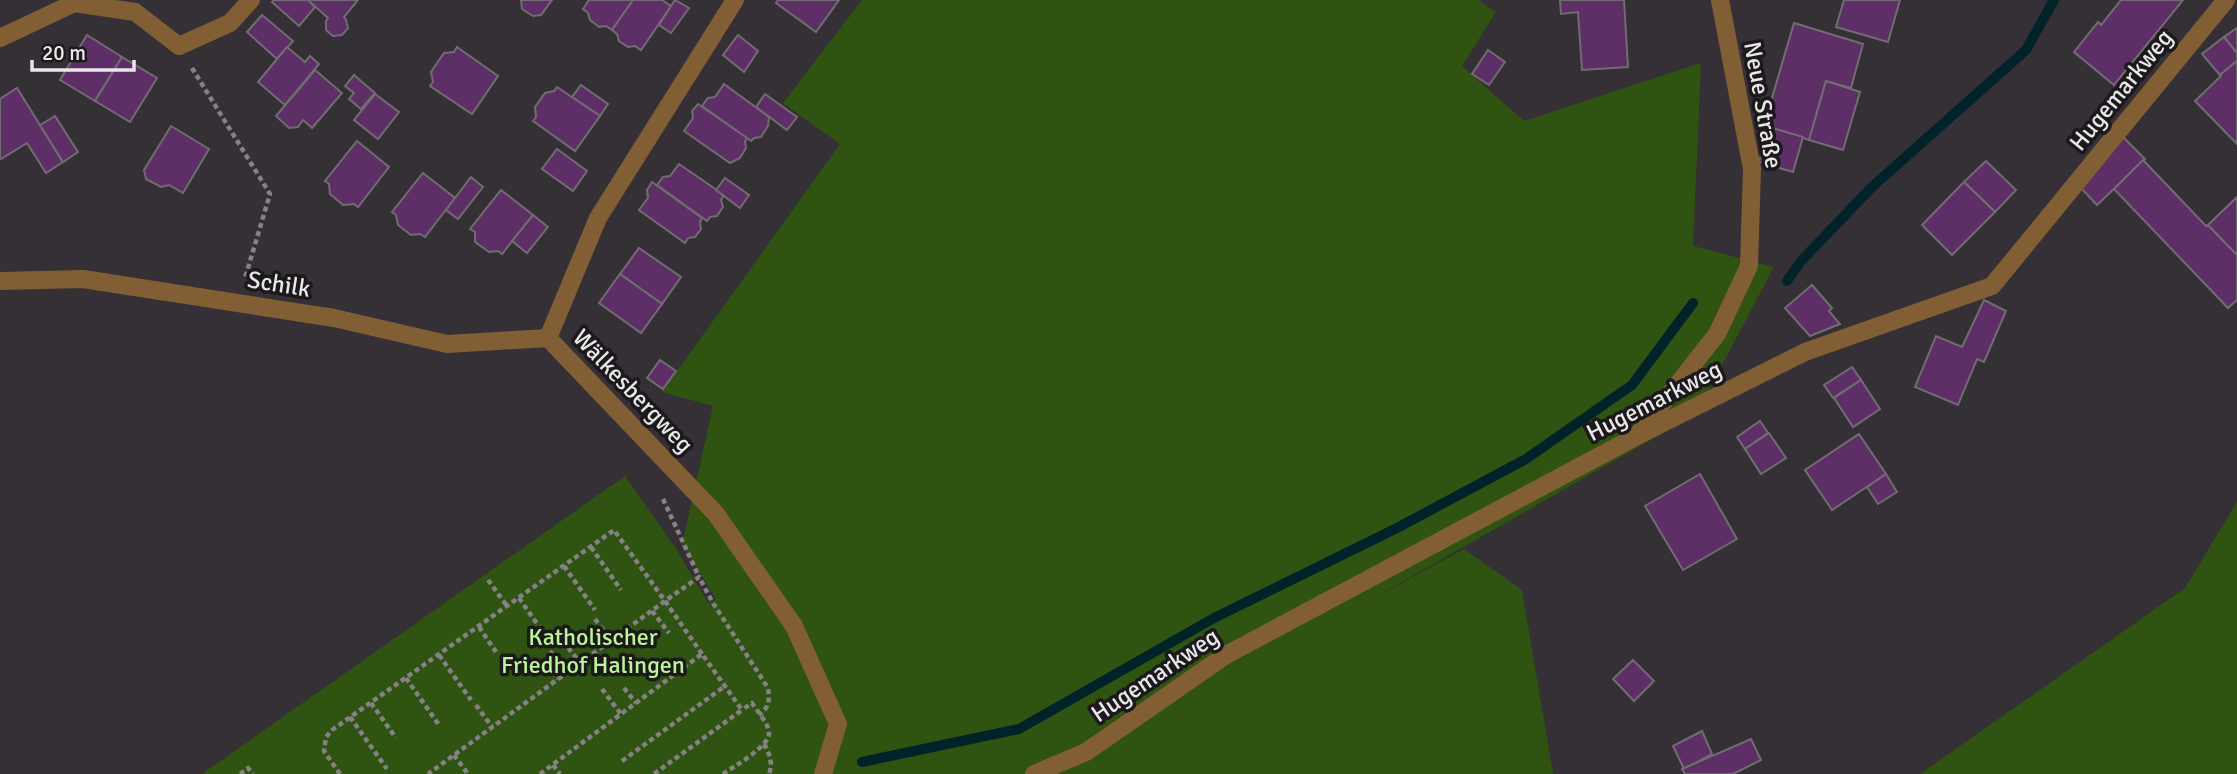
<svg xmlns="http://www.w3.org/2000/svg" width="2237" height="774" viewBox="0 0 2237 774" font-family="Signika,sans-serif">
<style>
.green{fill:#2f5310}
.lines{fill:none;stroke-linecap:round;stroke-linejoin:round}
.stream{stroke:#002329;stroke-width:10}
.building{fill:#5d2f66;stroke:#716c72;stroke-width:2}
.path{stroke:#868186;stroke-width:4.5;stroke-dasharray:5 3.5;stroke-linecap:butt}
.minor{stroke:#825e34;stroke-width:18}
.labels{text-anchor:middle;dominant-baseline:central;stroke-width:7;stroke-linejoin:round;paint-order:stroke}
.street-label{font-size:24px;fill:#eae7ea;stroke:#1b191b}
.park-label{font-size:24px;fill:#bdf698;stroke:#1b191b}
</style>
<rect width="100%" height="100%" fill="#353035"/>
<!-- green -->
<g class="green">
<path d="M862 0H1478L1496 12 1462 66 1524 121 1701 63 1693 246 1774 267 1696 414 1367 602 1464 549 1522 590 1553 774H202L625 476 677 550 708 603 716 599 682 545 713 406 662 392 840 144 783 103Z"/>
<path d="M2237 502V774H1920L2185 588Z"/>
</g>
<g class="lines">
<!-- stream -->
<g class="stream">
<path d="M1787 281 1801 261 1872 187 2026 50 2054 0"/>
<path d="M862 762 1019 729 1214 618 1397 528 1526 459 1632 385 1693 303"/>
</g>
</g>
<!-- building -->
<g class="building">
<path d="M274 0H308L315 7 299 26 272 2Z"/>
<path d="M308 0H358L344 17 346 20 348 28 342 35 333 36 326 30V21L328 18Z"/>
<path d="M521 0H552L541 15 533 16 522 9Z"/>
<path d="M589 0H633L612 30 606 26 599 27 590 20 588 13 583 9Z"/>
<path d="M633 0H662L671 6 641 50 635 46 628 47 619 41 617 34 612 30Z"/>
<path d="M675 0 689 8 671 33 659 25Z"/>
<path d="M778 0H839L816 32 776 3Z"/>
<path d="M1560 0H1624L1628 67 1582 70 1578 12 1561 14Z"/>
<path d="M1844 0H1900L1888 42 1836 27Z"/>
<path d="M2121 0H2183L2114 85 2074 52 2098 22 2101 25Z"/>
<path d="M262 15 293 41 277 59 247 32Z"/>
<path d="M1794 23 1863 44 1851 88 1826 81 1809 140 1764 125Z"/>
<path d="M2237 28V53L2224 37Z"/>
<path d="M87 35 122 57 95 101 60 80Z"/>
<path d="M738 35 758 51 744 72 723 55Z"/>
<path d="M2224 37 2237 53V61L2220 75 2202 54Z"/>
<path d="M287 47 305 62 310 56 319 64 285 105 258 82Z"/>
<path d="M457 47 498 76 472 114 430 86 433 82 431 72 444 53 454 52Z"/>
<path d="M1488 50 1505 62 1489 85 1472 74Z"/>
<path d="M122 57 157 78 130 122 95 101Z"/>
<path d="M2237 61V144L2195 101 2221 76 2220 75Z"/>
<path d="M315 70 342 93 312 128 303 120 298 127 289 128 276 116Z"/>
<path d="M354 75 375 93 361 109 349 99 354 93 345 86Z"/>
<path d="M1826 81 1860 92 1843 150 1809 140Z"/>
<path d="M724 84 769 117 768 126 761 137 754 138 751 141 702 106 708 98 715 97Z"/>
<path d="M581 85 608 104 600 116 572 97Z"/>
<path d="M557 87 600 116 575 151 533 121 536 117 535 107 545 93 554 91Z"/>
<path d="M17 88 63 162 46 173 27 143 1 159 0 157V99Z"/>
<path d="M375 94 399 112 378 139 354 120Z"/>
<path d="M765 94 797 117 787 130 756 107Z"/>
<path d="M698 104 747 138 745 142 746 148 740 158 730 163 684 131 693 118 692 111Z"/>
<path d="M55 116 78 152 63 162 40 125Z"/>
<path d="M171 126 209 149 183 193 169 185 161 187 146 179 144 170Z"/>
<path d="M1769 127 1803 137 1793 172 1759 162Z"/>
<path d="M2121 135 2145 159 2097 205 2080 187Z"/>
<path d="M357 141 389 167 358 207 354 204 343 205 330 194 329 184 325 181Z"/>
<path d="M557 149 587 171 573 191 542 169Z"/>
<path d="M2143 160 2206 226 2208 225 2237 255V300L2228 308 2114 189Z"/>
<path d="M1986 161 2016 190 1995 212 1964 182Z"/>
<path d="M679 164 724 195 721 200 723 207 717 216 710 217 707 221 657 185 663 177 670 176Z"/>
<path d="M423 173 455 198 425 237 420 234 411 235 398 225 396 215 392 212Z"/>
<path d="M471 177 483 187 458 219 446 210Z"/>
<path d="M725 178 749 195 740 208 716 190Z"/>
<path d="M652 182 702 218 700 222 701 229 695 237 688 238 685 243 639 210 648 198 647 190Z"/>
<path d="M1964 182 1995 212 1952 255 1922 225Z"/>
<path d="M501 190 533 215 502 254 498 251 489 252 475 242V232L470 229Z"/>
<path d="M2237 197V255L2208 225Z"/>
<path d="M533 215 548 227 527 253 512 241Z"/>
<path d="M639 248 681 277 662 304 620 274Z"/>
<path d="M620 274 662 304 641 333 599 303Z"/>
<path d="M1812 285 1832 308 1829 311 1840 324 1810 336 1785 308Z"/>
<path d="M1984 300 2006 311 1984 362 1977 359 1958 405 1915 387 1936 336 1962 347Z"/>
<path d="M660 360 676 371 663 389 647 378Z"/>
<path d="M1852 367 1861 380 1833 398 1824 385Z"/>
<path d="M1861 380 1880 409 1853 427 1834 398Z"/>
<path d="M1760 421 1768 433 1745 449 1737 437Z"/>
<path d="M1769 433 1786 458 1761 474 1745 449Z"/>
<path d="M1859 434 1886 474 1832 510 1805 470Z"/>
<path d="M1700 474 1737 539 1683 570 1645 506Z"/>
<path d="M1886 474 1897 492 1878 504 1867 487Z"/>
<path d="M1633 660 1654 681 1634 701 1613 679Z"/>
<path d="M1702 731 1712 754 1684 769 1673 746Z"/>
<path d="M1751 739 1761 760 1733 774H1685L1682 769Z"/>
</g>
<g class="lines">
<!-- path -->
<g class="path">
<path d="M192 68 270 194 245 278"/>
<path d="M663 499 699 577"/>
<path d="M591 547 621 590"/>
<path d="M564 566 595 610"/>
<path d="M488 580 507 606"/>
<path d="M519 598 550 642"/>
<path d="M652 611 669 633"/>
<path d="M595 619 611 641"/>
<path d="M479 627 496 652"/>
<path d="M563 641 580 663"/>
<path d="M550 651 566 673"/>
<path d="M702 654 665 601 699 577 713 603 768 688C770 700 769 708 759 715"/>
<path d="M439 655 471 700"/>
<path d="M547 665 558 679"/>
<path d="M406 678 439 725"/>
<path d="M624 688 636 703"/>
<path d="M602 689 621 714"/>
<path d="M371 703 396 738"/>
<path d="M476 705 492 727"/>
<path d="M350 717 387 769"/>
<path d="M764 744C770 754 773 763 769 774"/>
<path d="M454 755 468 774"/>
<path d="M622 761 725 686"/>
<path d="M553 765 560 774"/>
<path d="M240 774 248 768 253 774"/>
<path d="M340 774 324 751 326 737 332 730 614 530 665 601 428 774"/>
<path d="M540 774 702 654 742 710 654 774"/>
<path d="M723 774C733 767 770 746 769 733 769 724 757 711 752 703L742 710"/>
</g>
<!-- minor -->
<g class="minor">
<path d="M0 38 74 3 135 12 179 46 230 23 251 0"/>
<path d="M0 281 83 279 334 318 447 344 548 338"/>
<path d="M548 338 716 514 794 626 838 724 823 774"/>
<path d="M548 338 598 218 735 0"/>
<path d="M1640 432 1717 334 1749 266 1752 169 1720 0"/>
<path d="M1034 774 1086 752 1226 655 1637 436 1805 352 1992 286 2226 0"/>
</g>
</g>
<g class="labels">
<!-- street labels -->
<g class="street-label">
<text transform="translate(2121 90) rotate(-51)">Hugemarkweg</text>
<text transform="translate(1763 105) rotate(80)">Neue Straße</text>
<text transform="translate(279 284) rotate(9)">Schilk</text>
<text transform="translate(633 391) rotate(46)">Wälkesbergweg</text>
<text transform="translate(1654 401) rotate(-27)">Hugemarkweg</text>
<text transform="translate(1155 675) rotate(-34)">Hugemarkweg</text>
</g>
<!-- park labels -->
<g class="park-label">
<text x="593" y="637">Katholischer<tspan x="593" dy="28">Friedhof Halingen</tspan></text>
</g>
</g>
<!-- scale -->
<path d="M32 60v10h102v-10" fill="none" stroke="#eae7ea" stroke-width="3.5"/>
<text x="42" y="60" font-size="21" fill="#eae7ea" stroke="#1b191b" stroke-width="5" paint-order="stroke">20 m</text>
</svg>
